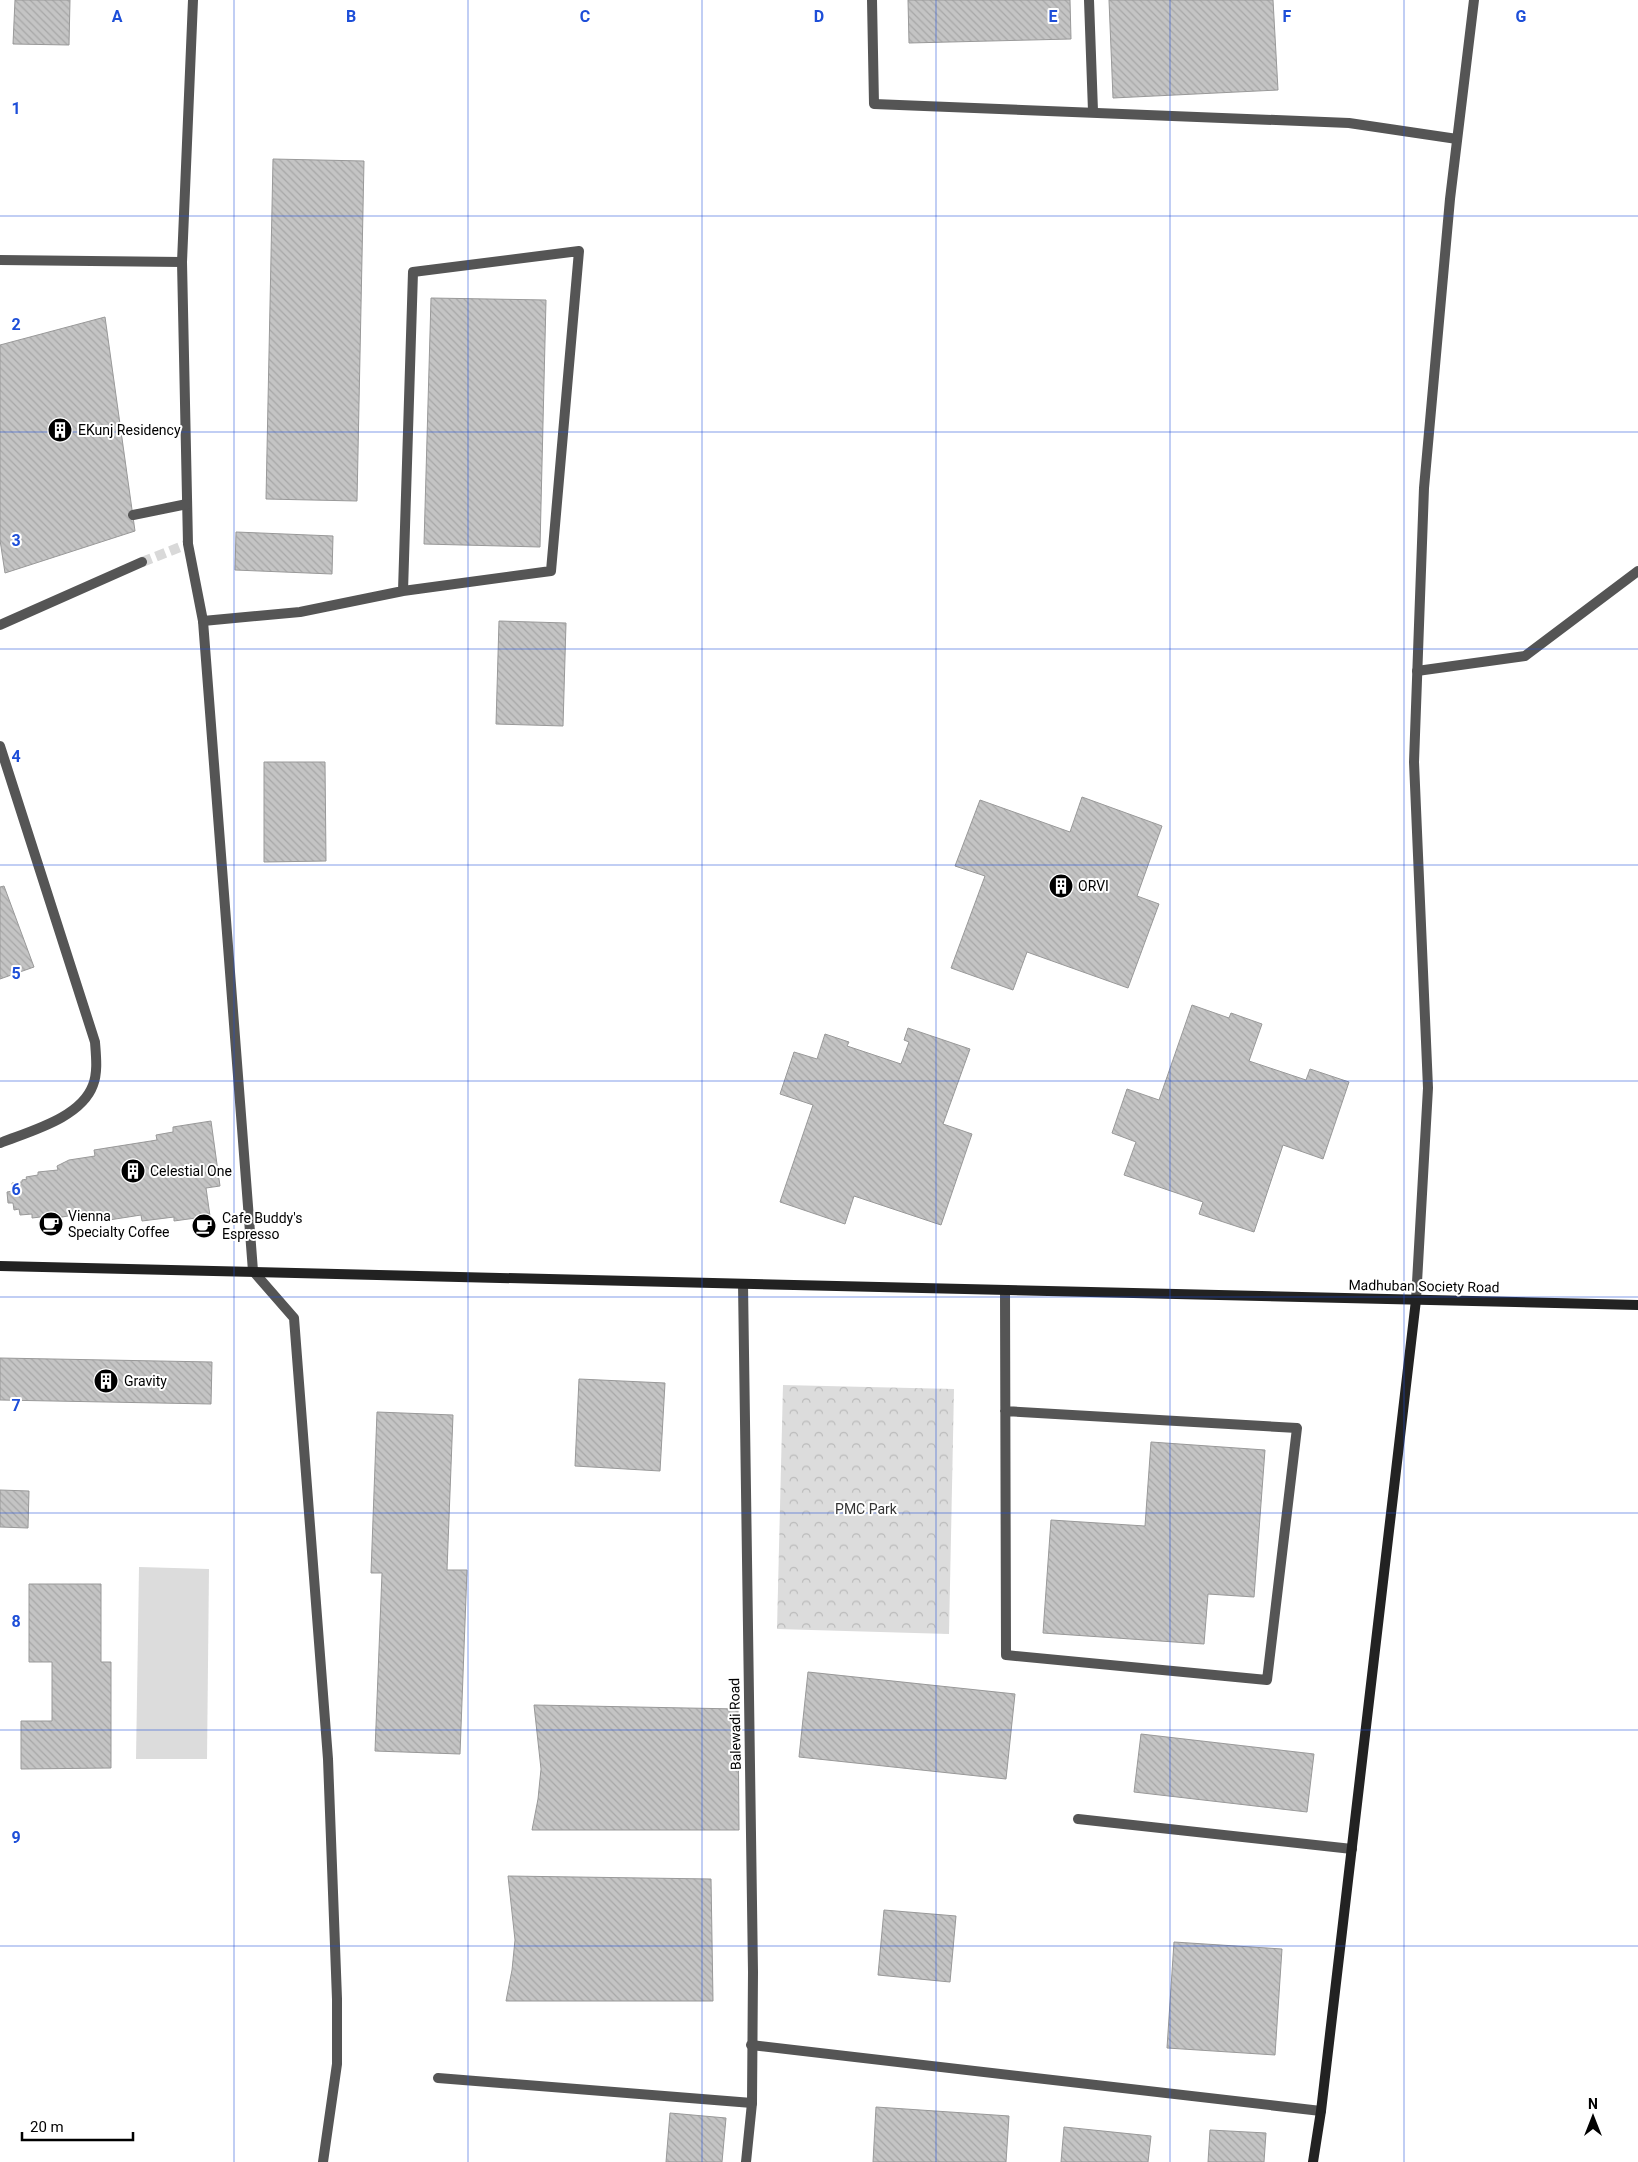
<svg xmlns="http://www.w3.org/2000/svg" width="1638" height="2162" viewBox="0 0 1638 2162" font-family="Roboto,sans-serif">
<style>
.forest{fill:url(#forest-crowns)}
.pitch{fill:#dcdcdc}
.building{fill:url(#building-back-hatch);stroke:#999}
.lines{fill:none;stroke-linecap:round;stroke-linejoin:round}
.street-tunnel{stroke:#d9d9d9;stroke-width:10;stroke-dasharray:10 5;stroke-linecap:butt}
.lane{stroke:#555;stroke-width:10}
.street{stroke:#555;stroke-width:10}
.secondary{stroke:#222;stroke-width:10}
.grid{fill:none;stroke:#1d4ed8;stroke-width:1;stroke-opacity:0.55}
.labels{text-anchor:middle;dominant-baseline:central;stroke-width:4;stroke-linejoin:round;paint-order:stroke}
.poi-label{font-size:14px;fill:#000;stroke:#fff;text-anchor:start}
.street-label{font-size:14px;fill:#000;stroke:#fff}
.park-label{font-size:14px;fill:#333;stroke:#fff}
.grid-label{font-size:16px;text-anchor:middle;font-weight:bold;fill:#1d4ed8;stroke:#fff;stroke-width:4;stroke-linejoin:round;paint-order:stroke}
</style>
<defs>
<pattern id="forest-crowns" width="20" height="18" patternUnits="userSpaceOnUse" patternTransform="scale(1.25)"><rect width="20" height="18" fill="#dcdcdc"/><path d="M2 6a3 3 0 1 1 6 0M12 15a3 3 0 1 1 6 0" fill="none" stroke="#bbb"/></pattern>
<pattern id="building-back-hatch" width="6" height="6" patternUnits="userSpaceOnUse" patternTransform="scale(1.25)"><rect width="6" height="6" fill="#c4c4c4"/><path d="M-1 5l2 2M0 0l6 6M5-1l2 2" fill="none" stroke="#a7a7a7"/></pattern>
</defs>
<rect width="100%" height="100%" fill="#fff"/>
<!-- forest -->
<path class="forest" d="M783 1385 954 1389 949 1634 777 1629Z"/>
<!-- pitch -->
<path class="pitch" d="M139 1567 209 1569 207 1759H136Z"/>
<!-- building -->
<g class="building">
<path d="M15 0H70L69 45 13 44Z"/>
<path d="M908 0H1070L1071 39 909 43Z"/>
<path d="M1109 0H1273L1278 90 1113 98Z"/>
<path d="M273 159 364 161 357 501 266 499Z"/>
<path d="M431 298 546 300 540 547 424 544Z"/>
<path d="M105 317 135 531 5 573 0 540V345Z"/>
<path d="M236 532 333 536 332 574 235 570Z"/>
<path d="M499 621 566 623 563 726 496 724Z"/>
<path d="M264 762H325L326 861 264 862Z"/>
<path d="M1082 797 1162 826 1137 896 1159 904 1128 988 1027 952 1013 990 951 968 985 876 955 866 980 800 1070 832Z"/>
<path d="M4 886 34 967 0 979V887Z"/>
<path d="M1192 1005 1229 1018 1231 1013 1262 1024 1249 1061 1306 1080 1310 1069 1349 1082 1323 1159 1283 1145 1254 1232 1199 1214 1203 1202 1124 1175 1136 1142 1112 1133 1127 1089 1159 1100Z"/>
<path d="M908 1028 970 1049 943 1124 972 1134 941 1225 854 1196 845 1224 780 1202 813 1105 780 1094 794 1052 817 1059 825 1034 849 1042 847 1046 901 1064 909 1042 904 1040Z"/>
<path d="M211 1121 220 1186 206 1188 210 1216 174 1221V1217L142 1221 141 1215 109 1220 108 1215 81 1219 80 1214 50 1219 49 1216 32 1218V1214L20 1215 19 1209 14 1210 13 1203H8L7 1192 13 1191 12 1183 22 1182V1180L27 1179 26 1177 38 1175V1172L58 1170 57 1166 69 1160 95 1156 94 1150 157 1140 156 1135 173 1132V1127Z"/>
<path d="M0 1358 212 1362 211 1404 0 1400Z"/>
<path d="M579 1379 665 1383 660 1471 575 1466Z"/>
<path d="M377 1412 453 1415 447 1570H467L460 1754 375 1751 382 1573H371Z"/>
<path d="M1151 1442 1265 1450 1254 1597 1208 1594 1204 1644 1043 1633 1051 1520 1145 1526Z"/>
<path d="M0 1490 29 1491 28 1528 0 1527Z"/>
<path d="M29 1584H101V1662H111V1768L21 1769V1721H52V1662H29Z"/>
<path d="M808 1672 1015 1694 1006 1779 799 1757Z"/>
<path d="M534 1705 738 1709 739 1830H532L538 1799 541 1769Z"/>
<path d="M1141 1734 1314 1754 1307 1812 1134 1792Z"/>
<path d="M508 1876 711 1879 713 2001H506L512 1970 515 1940Z"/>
<path d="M884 1910 956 1916 950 1982 878 1975Z"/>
<path d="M1174 1942 1282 1949 1275 2055 1167 2048Z"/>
<path d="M876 2107 1009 2116 1006 2162H873Z"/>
<path d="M670 2113 726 2118 722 2162H666Z"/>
<path d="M1064 2127 1151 2136 1148 2162H1061Z"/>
<path d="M1210 2130 1266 2133 1264 2162H1208Z"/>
</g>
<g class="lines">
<!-- street-tunnel -->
<path class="street-tunnel" d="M142 562 188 544"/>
<!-- lane -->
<g class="lane">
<path d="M872 0 874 104 1349 123 1457 139"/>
<path d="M1089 0 1093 111"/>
<path d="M0 260 182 262"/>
<path d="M1417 671 1525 656 1638 571"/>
<path d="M1005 1290 1006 1655 1267 1680 1297 1428 1005 1411"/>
<path d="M1078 1819 1352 1849"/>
</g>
<!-- street -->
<g class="street">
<path d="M193 0 182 262 188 544 203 621 253 1271 294 1318 328 1759 337 1999V2064L323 2162"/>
<path d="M133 515 187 504"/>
<path d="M203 621 300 612 403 591 551 571 579 251 413 272 403 591"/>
<path d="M0 625 142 562"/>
<path d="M0 746 95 1042C96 1056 98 1072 93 1085 81 1118 30 1131 0 1143"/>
<path d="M743 1284 753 1972 752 2103 746 2162"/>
<path d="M1416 1300 1428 1088 1414 762 1424 488 1450 199 1474 0"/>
<path d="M751 2045 1321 2111"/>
<path d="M438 2078 752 2103"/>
</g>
<!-- secondary -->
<g class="secondary">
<path d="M0 1266 1638 1305"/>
<path d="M1313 2162 1321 2111 1416 1300"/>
</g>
</g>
<!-- grid -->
<path class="grid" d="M234 0V2162M468 0V2162M702 0V2162M936 0V2162M1170 0V2162M1404 0V2162M0 216H1638M0 432H1638M0 649H1638M0 865H1638M0 1081H1638M0 1297H1638M0 1513H1638M0 1730H1638M0 1946H1638"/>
<!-- icons -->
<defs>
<symbol id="building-disc" viewBox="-11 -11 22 22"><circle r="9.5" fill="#000" stroke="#fff"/><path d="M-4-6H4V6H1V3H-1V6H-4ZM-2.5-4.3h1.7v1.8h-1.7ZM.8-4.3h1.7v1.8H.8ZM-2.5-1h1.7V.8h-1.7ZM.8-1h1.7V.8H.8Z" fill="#fff"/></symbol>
<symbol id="cafe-disc" viewBox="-11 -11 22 22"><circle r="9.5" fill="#000" stroke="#fff"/><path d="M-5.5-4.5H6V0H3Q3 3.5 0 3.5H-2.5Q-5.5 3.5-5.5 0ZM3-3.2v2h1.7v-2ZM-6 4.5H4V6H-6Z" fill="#fff"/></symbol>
</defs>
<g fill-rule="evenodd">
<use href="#building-disc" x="46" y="416" width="28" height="28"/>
<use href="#building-disc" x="1047" y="872" width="28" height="28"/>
<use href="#building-disc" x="119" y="1157" width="28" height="28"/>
<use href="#cafe-disc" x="37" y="1210" width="28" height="28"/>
<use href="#cafe-disc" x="190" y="1212" width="28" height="28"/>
<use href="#building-disc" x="92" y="1367" width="28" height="28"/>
</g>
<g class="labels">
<!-- poi labels -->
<g class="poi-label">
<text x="78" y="430">EKunj Residency</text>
<text x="1078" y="886">ORVI</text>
<text x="150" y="1171">Celestial One</text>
<text x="68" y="1216">Vienna<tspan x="68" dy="16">Specialty Coffee</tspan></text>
<text x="222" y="1218">Cafe Buddy's<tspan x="222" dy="16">Espresso</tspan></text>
<text x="124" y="1381">Gravity</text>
</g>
<!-- street labels -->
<g class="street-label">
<text transform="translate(1424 1286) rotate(1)">Madhuban Society Road</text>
<text transform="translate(735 1724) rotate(-91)">Balewadi Road</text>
</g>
<!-- park labels -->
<g class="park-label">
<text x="866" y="1509">PMC Park</text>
</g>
</g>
<g class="grid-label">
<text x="117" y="22">A</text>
<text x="351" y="22">B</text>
<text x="585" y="22">C</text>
<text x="819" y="22">D</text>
<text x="1053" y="22">E</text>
<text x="1287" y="22">F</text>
<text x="1521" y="22">G</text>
<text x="16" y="114">1</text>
<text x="16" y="330">2</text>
<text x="16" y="546">3</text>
<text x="16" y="762">4</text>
<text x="16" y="979">5</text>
<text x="16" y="1195">6</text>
<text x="16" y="1411">7</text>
<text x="16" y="1627">8</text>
<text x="16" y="1843">9</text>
</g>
<!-- north arrow -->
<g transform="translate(1593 2117)" stroke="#ffffff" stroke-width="4" paint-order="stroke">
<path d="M0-4L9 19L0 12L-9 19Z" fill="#000000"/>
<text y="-8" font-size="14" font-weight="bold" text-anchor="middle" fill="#000000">N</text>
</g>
<!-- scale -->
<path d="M22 2132v8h111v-8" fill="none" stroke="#000000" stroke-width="2.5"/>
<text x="30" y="2132" font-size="15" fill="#000000" stroke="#ffffff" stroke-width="4" paint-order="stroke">20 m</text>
</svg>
